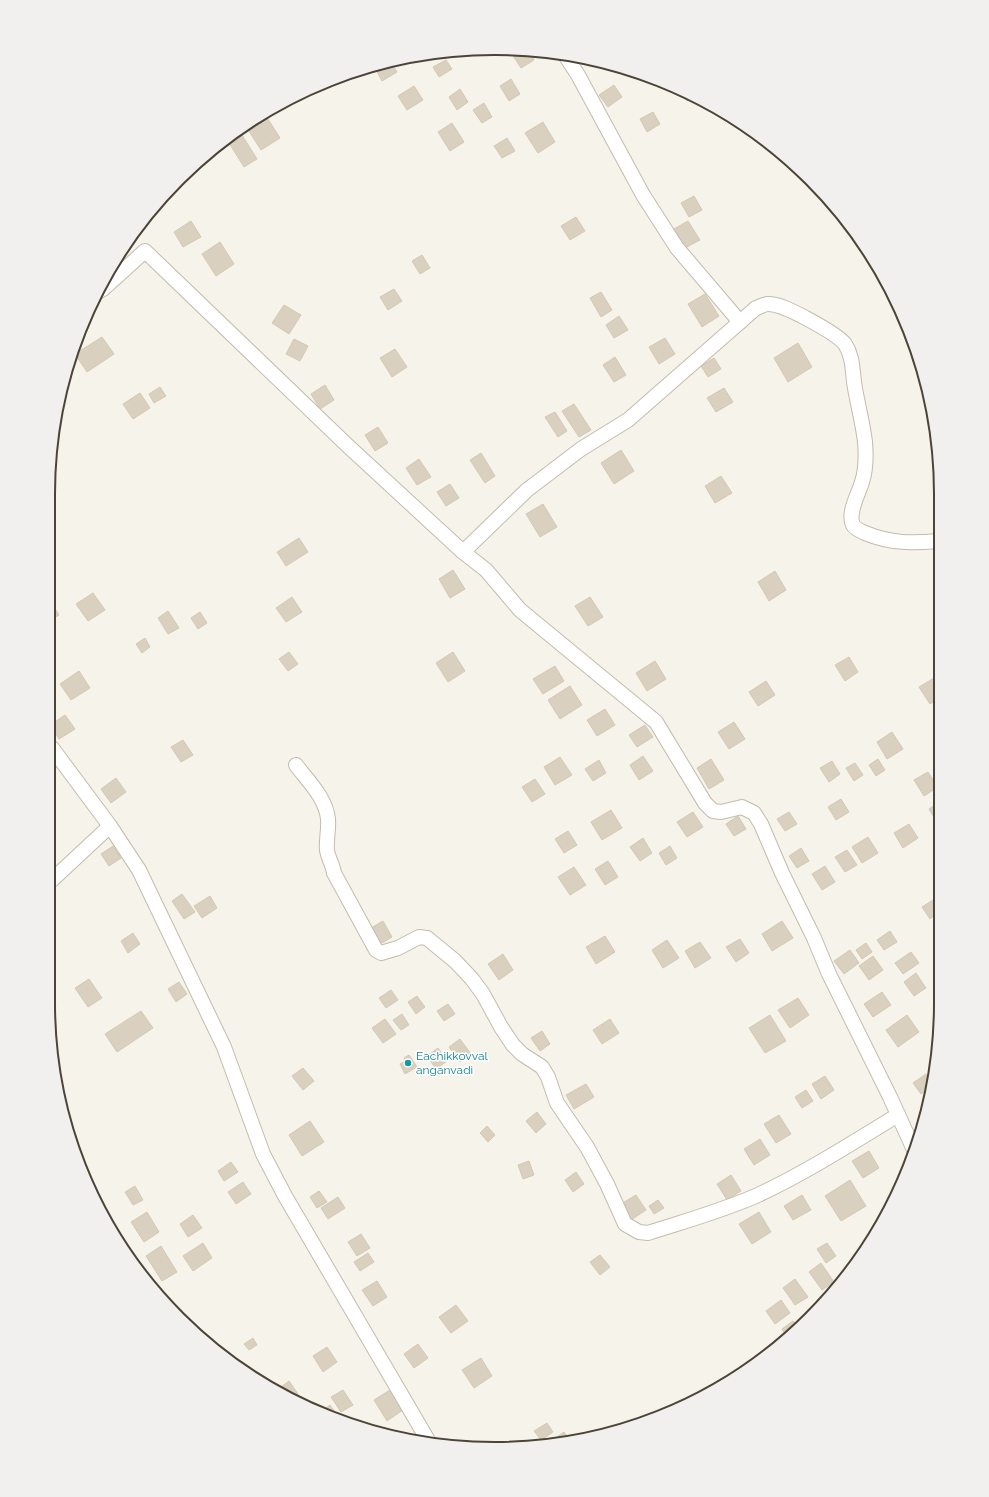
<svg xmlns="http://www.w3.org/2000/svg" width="989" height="1497" viewBox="0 0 989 1497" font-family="Raleway,sans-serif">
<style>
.building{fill:#d9d0bf;stroke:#d5c8b1}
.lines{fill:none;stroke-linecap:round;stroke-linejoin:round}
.street-casing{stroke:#c3bcac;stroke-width:16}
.street{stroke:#fff;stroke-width:14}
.culture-dot{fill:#0f9aa8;stroke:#fff;stroke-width:1.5}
.labels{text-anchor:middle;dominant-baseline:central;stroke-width:3;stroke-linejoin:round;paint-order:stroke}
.culture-label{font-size:12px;fill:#0d838f;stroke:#fff;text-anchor:start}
.rim{fill:none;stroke:#4c4437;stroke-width:2}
</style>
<rect width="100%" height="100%" fill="#f6f3eb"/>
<!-- building -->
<g class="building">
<path d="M517 51H529L534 60 521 68 512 54Z"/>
<path d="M446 60 452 69 439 77 433 67Z"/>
<path d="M390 61 397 72 382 81 374 66 379 63Z"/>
<path d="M511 79 520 94 509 101 500 86Z"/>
<path d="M614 85 622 97 608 107 599 95Z"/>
<path d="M414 86 423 100 407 110 398 96Z"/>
<path d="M460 89 468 102 457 110 449 97Z"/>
<path d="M681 91 693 97 687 101Z"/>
<path d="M484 103 492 117 482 123 473 110Z"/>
<path d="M653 112 660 124 647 132 640 119Z"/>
<path d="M266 116 280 138 261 150 247 128Z"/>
<path d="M543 122 555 142 538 153 525 133Z"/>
<path d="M452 123 464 142 450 151 438 132Z"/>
<path d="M242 135 257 159 244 167 229 143Z"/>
<path d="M507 138 515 151 502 158 494 146Z"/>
<path d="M694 196 702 210 689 217 681 203Z"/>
<path d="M576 217 585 231 570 240 561 226Z"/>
<path d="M191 221 201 237 183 247 174 232Z"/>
<path d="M688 221 700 240 685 248 674 229Z"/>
<path d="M220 242 234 264 216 276 202 254Z"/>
<path d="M422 255 430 268 420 274 412 261Z"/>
<path d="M394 289 402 301 388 310 380 297Z"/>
<path d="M601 292 612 310 601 317 590 298Z"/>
<path d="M705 294 719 316 702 327 688 304Z"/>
<path d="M284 305 301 315 289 334 272 323Z"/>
<path d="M619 316 628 330 614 338 606 325Z"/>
<path d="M102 337 114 354 87 372 75 354Z"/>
<path d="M665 338 675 354 659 364 649 347Z"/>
<path d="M294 339 308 346 300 361 286 354Z"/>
<path d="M798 343 812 367 788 382 774 358Z"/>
<path d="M395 349 407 367 392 377 380 358Z"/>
<path d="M615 357 626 375 614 382 603 365Z"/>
<path d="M714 358 721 369 708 377 701 366Z"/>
<path d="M325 385 334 400 320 409 311 394Z"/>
<path d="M160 387 166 396 154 403 149 394Z"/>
<path d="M724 388 733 402 716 412 707 398Z"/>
<path d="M140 393 150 408 133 419 123 404Z"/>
<path d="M574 404 591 430 579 437 562 411Z"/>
<path d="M555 412 567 431 558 437 545 417Z"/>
<path d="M378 427 388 443 375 451 365 435Z"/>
<path d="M621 450 634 471 614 484 601 463Z"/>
<path d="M481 453 495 476 485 483 470 460Z"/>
<path d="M419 459 431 477 417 485 406 468Z"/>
<path d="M721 476 732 493 715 503 705 486Z"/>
<path d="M450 484 459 498 446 506 437 492Z"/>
<path d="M543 504 557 527 540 537 526 514Z"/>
<path d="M299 538 308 552 286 566 277 552Z"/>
<path d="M453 570 465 589 450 598 439 579Z"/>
<path d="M775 571 786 590 769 601 758 582Z"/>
<path d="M93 593 105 610 88 621 76 604Z"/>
<path d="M292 597 302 612 286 622 276 608Z"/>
<path d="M590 597 603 617 588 626 575 606Z"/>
<path d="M52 604 59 615 52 619Z"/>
<path d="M168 611 179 628 168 634 158 618Z"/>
<path d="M200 612 207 623 198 629 191 618Z"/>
<path d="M145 638 150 647 142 653 136 644Z"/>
<path d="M289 652 298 664 288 671 279 659Z"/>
<path d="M453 652 465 671 448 682 436 663Z"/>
<path d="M849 657 858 672 845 681 835 665Z"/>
<path d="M655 661 666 679 647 691 636 673Z"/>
<path d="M555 666 564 681 543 694 533 679Z"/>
<path d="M79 671 90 688 71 700 60 684Z"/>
<path d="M934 678 939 685V698L930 704 919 687Z"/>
<path d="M766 681 775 695 758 706 749 692Z"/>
<path d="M570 686 582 705 560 719 548 700Z"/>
<path d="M605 709 615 725 597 736 587 720Z"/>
<path d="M65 715 75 729 59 739 52 728V724Z"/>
<path d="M734 722 745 739 729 749 718 732Z"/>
<path d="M645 725 653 737 637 747 629 735Z"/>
<path d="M892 732 903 749 887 759 877 742Z"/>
<path d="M183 740 193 755 181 762 171 747Z"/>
<path d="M643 756 653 771 639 780 630 765Z"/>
<path d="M560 757 572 775 555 785 544 767Z"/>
<path d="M711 759 724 780 709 789 697 768Z"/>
<path d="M878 759 885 770 876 776 869 765Z"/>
<path d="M599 760 606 773 593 781 585 769Z"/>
<path d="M832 761 840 774 829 782 820 768Z"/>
<path d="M855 763 863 775 854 781 846 768Z"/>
<path d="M928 772 938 787 924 796 914 780Z"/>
<path d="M116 778 126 792 111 803 101 789Z"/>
<path d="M535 779 545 794 532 802 522 787Z"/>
<path d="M841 799 849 812 836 820 828 807Z"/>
<path d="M938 803V824L929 809Z"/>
<path d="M611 810 622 828 602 840 591 822Z"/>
<path d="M693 812 703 827 687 837 677 822Z"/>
<path d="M789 812 797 824 785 831 777 819Z"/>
<path d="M738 816 746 829 734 836 726 824Z"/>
<path d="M909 824 918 838 903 848 894 833Z"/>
<path d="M568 831 577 845 564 853 555 839Z"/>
<path d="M868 837 878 853 862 863 852 847Z"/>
<path d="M643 838 652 853 640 861 630 847Z"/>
<path d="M113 846 121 858 109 866 101 854Z"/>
<path d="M670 846 677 858 666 865 659 853Z"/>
<path d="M801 848 809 861 797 868 789 856Z"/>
<path d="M847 850 857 865 845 872 835 857Z"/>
<path d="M608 861 618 877 605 885 595 869Z"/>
<path d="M825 866 835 882 822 890 812 874Z"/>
<path d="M574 867 586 885 570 895 558 877Z"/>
<path d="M182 894 195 912 184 919 172 901Z"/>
<path d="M210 896 217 908 202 918 194 906Z"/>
<path d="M938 897V913L930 919 922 907Z"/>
<path d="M383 921 392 937 380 944 371 928Z"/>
<path d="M782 921 793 938 772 951 762 934Z"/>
<path d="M890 931 897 942 884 950 877 940Z"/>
<path d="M133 933 140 944 128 953 121 941Z"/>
<path d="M605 936 615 952 596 964 586 947Z"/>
<path d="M740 939 749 953 736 962 726 947Z"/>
<path d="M667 940 679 958 663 968 652 950Z"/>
<path d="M700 942 711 958 695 968 685 951Z"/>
<path d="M866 943 872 952 862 959 856 950Z"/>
<path d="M850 950 859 963 844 974 834 961Z"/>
<path d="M911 952 919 963 903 974 895 963Z"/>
<path d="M503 954 513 970 499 980 488 964Z"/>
<path d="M873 956 883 970 869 980 859 966Z"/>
<path d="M916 973 926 988 914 996 904 982Z"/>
<path d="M89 979 102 998 88 1007 75 988Z"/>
<path d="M179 982 187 994 176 1002 168 989Z"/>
<path d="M391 990 398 1000 386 1008 379 998Z"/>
<path d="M882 992 891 1005 873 1017 864 1004Z"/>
<path d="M417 996 425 1007 416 1014 408 1002Z"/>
<path d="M798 998 809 1015 790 1028 778 1010Z"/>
<path d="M448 1004 455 1014 444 1021 437 1011Z"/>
<path d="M141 1011 153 1028 117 1052 105 1034Z"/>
<path d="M402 1014 409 1025 401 1030 393 1020Z"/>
<path d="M770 1015 786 1041 765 1053 749 1028Z"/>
<path d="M907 1015 919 1032 898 1047 886 1030Z"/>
<path d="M385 1019 396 1034 383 1043 372 1028Z"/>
<path d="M610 1019 619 1033 602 1044 593 1030Z"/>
<path d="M542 1031 550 1044 540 1051 531 1038Z"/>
<path d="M460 1039 471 1054 460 1062 449 1047Z"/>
<path d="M438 1048 447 1061 436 1069 427 1056Z"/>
<path d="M409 1055 417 1067 405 1074 400 1064 406 1061 404 1058Z"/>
<path d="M303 1068 314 1081 303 1090 292 1076Z"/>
<path d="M926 1074 932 1083 931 1087 921 1094 913 1083Z"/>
<path d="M825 1076 834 1090 821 1099 812 1084Z"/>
<path d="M586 1084 594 1097 574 1109 566 1095Z"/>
<path d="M806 1090 813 1101 802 1108 795 1097Z"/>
<path d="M537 1112 546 1124 536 1133 526 1121Z"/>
<path d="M779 1115 791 1134 776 1143 764 1124Z"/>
<path d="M310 1121 324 1142 302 1156 289 1135Z"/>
<path d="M487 1126 495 1135 488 1142 480 1133Z"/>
<path d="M760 1139 770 1155 754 1165 744 1149Z"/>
<path d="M869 1151 879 1168 863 1178 852 1161Z"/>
<path d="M529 1161 534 1175 523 1179 518 1165Z"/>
<path d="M231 1162 238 1172 224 1181 218 1171Z"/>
<path d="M576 1172 584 1184 573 1192 565 1180Z"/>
<path d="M731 1175 741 1191 727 1200 717 1184Z"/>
<path d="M850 1180 866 1206 841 1221 825 1196Z"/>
<path d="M243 1182 251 1194 236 1204 228 1192Z"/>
<path d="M135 1186 143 1200 133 1205 125 1192Z"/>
<path d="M319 1191 327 1202 317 1208 310 1197Z"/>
<path d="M636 1195 646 1210 631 1220 621 1204Z"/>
<path d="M802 1195 811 1210 793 1220 784 1206Z"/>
<path d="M338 1197 345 1208 328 1219 321 1208Z"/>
<path d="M658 1200 664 1208 654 1214 649 1206Z"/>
<path d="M147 1212 159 1232 144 1242 131 1222Z"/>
<path d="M759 1212 771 1232 752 1244 739 1224Z"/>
<path d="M193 1215 202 1228 188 1237 180 1224Z"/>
<path d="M361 1234 370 1248 357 1256 348 1242Z"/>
<path d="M203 1243 212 1258 193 1271 183 1256Z"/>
<path d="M827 1243 836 1256 826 1263 817 1249Z"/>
<path d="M161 1246 177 1272 162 1281 146 1256Z"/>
<path d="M368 1253 374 1262 360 1271 354 1262Z"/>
<path d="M600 1255 610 1267 600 1275 590 1262Z"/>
<path d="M821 1263 834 1282 822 1290 809 1272Z"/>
<path d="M795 1279 808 1297 795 1305 783 1288Z"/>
<path d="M377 1281 387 1297 373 1306 362 1290Z"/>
<path d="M781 1300 790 1313 775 1324 766 1311Z"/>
<path d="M456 1305 468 1321 451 1333 439 1317Z"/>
<path d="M793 1321 799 1328 788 1339 782 1329Z"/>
<path d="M253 1338 257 1345 249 1350 244 1344Z"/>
<path d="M418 1344 428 1358 414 1368 404 1354Z"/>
<path d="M327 1347 337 1362 323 1372 313 1356Z"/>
<path d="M481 1358 492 1376 474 1388 462 1370Z"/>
<path d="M289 1381 298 1394 293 1397 285 1393 281 1387Z"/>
<path d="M343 1390 353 1405 341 1412 331 1397Z"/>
<path d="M390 1390 403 1410 387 1421 374 1400Z"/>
<path d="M330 1405 339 1418 337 1420 320 1413Z"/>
<path d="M547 1423 553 1432 541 1440 534 1431Z"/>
<path d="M564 1432 570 1440 553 1443 551 1441Z"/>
</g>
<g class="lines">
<defs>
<g id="street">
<path d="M565 55 578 75 643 195 677 248 740 322"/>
<path d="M98 292 103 289 145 251 348 446 463 552 486 570 520 610 656 722 705 803 713 811 721 812 742 807 754 813 761 824 782 873 814 938 829 974 890 1097 915 1152"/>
<path d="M463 552 527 490 581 449 628 420 756 308C760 307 764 304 768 304 779 304 792 311 802 316 813 322 837 334 845 344 854 358 852 373 855 388 858 406 863 424 865 442 866 454 866 470 862 482 859 493 847 513 853 525 855 529 861 531 865 533 892 544 911 543 940 541"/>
<path d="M52 748 110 826 139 870 224 1047 263 1154 285 1196 429 1442"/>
<path d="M296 765C308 781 326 798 328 819 329 829 326 840 327 850 328 858 333 865 334 873L376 950 381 953 398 948 419 937 427 938 455 961 472 979 483 994 501 1027 513 1045 522 1054 542 1067 548 1077 557 1103 587 1147 607 1184 625 1224 639 1232 648 1233C685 1221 722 1211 758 1195 807 1172 852 1143 898 1115"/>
<path d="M52 880 110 826"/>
</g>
</defs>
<!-- street casing -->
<use href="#street" class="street-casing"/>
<!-- street -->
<use href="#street" class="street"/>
</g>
<!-- markers -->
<circle class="culture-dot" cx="408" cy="1063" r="4"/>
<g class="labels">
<!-- culture labels -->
<g class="culture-label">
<text x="416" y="1056">Eachikkovval<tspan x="416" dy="14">anganvadi</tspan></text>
</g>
</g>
<!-- crop -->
<path d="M0 0H989V1497H0ZM494 55H495A439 439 0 0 1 934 494V1003A439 439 0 0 1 495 1442H494A439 439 0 0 1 55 1003V494A439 439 0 0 1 494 55Z" fill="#f1f0ef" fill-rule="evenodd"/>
<path class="rim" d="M494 55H495A439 439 0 0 1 934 494V1003A439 439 0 0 1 495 1442H494A439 439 0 0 1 55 1003V494A439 439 0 0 1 494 55Z"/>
</svg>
